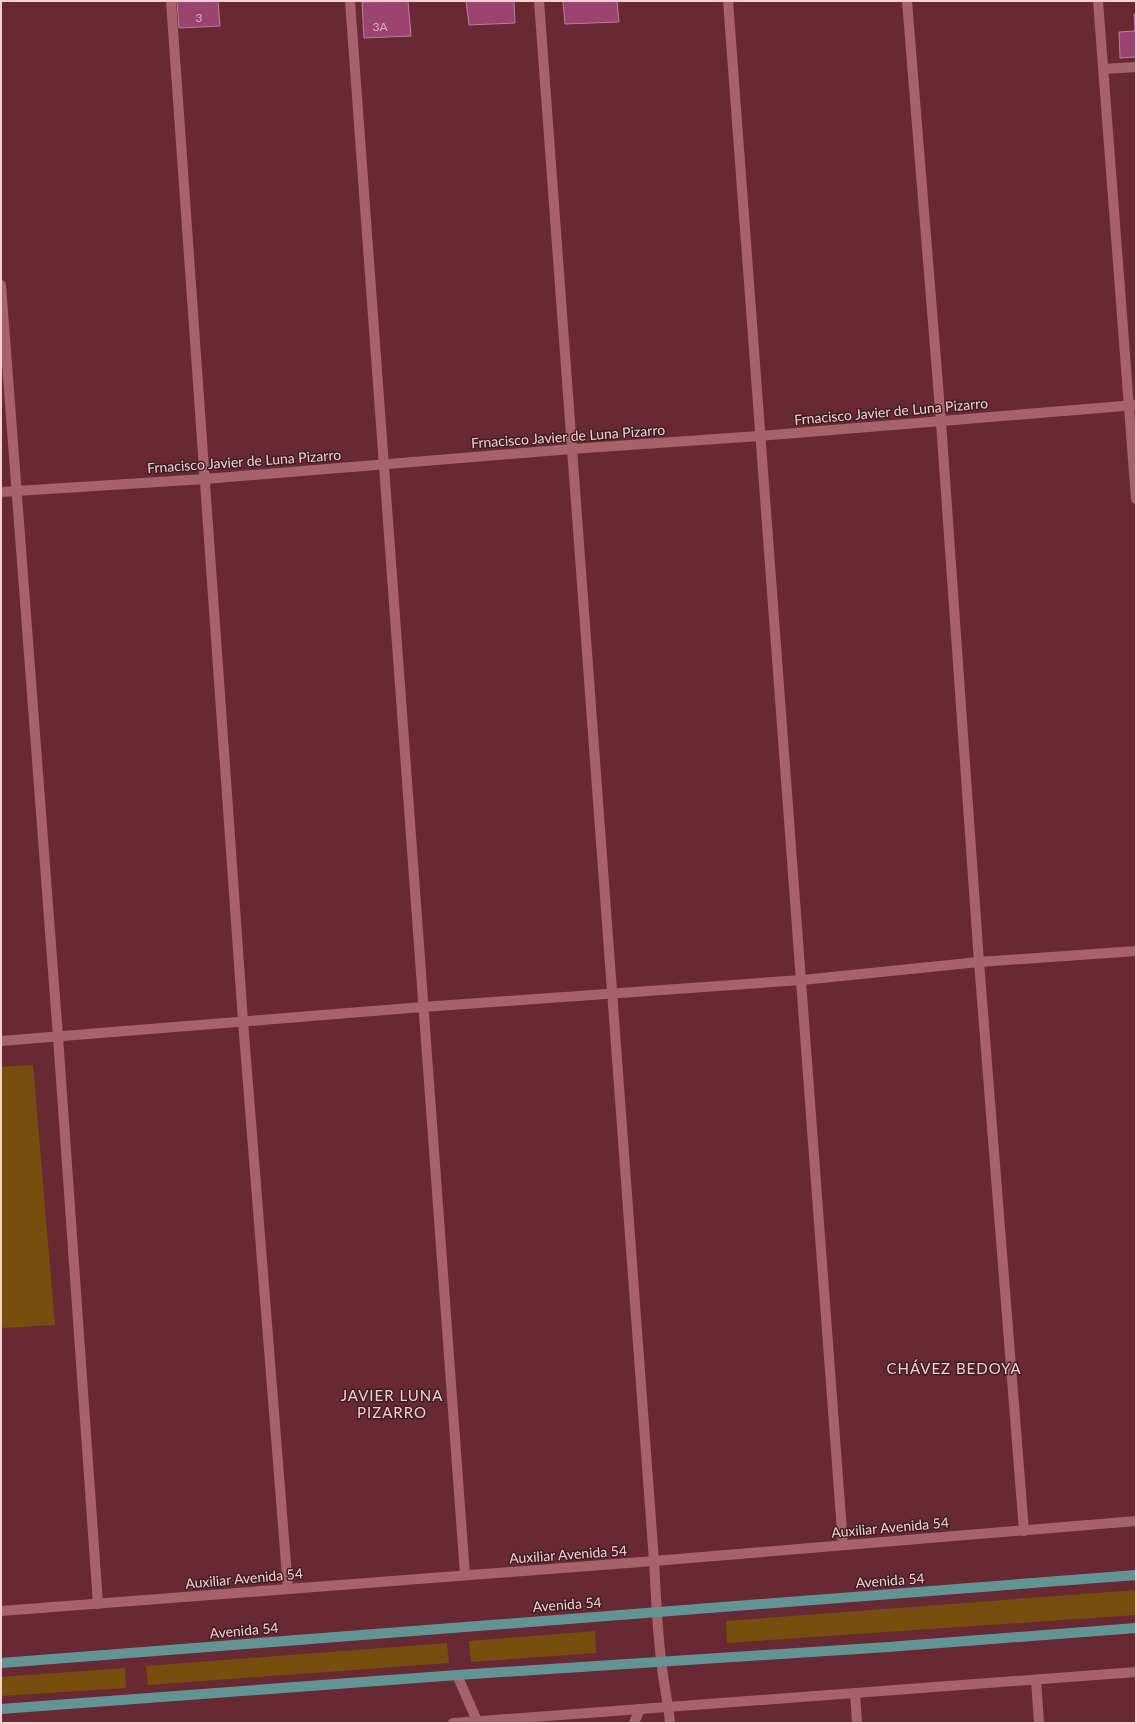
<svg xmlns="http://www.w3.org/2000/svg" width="1137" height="1724" viewBox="0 0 1137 1724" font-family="Lato,sans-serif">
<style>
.green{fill:#784e0d}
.building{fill:#9b4470;stroke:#bf7d9b}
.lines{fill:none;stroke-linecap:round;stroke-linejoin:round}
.minor{stroke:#a7626c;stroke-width:10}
.major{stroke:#639495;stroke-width:10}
.labels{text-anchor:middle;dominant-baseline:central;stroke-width:3;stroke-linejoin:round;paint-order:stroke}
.number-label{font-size:12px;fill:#e1adbb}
.street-label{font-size:14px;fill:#f8d0d4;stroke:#3b1e22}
.neighbourhood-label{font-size:15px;letter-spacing:1px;fill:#f8d0d4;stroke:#3b1e22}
</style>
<rect width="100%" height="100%" fill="#682935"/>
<!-- green -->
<g class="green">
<path d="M33 1065 55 1325 1 1328V1067Z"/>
<path d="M1136 1590V1615L727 1643 726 1621Z"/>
<path d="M595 1631 596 1653 471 1662 469 1641Z"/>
<path d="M447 1643 449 1663 148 1685 146 1666Z"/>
<path d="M125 1668 126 1688 1 1696V1677Z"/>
</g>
<!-- building -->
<g class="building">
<path d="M177 1H218L220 26 179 28Z"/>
<path d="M408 1 411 36 364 38 362 2Z"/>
<path d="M466 1H514L515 23 469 25Z"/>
<path d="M563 1H617L619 22 565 24Z"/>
<path d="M1134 14H1136V57L1120 58 1119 32 1135 31Z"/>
</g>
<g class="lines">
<!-- minor -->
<g class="minor">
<path d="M171 1 243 1021 288 1589"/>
<path d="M350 1 465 1575"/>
<path d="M539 1 654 1561C656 1594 657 1627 661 1659 663 1681 668 1701 670 1723"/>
<path d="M728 1 843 1545"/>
<path d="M907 1 941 422 979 962 1024 1531"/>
<path d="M1098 1 1136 499"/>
<path d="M1104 69 1136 67"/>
<path d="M1 285 58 1037 98 1604"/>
<path d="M1 492 205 479 572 449 759 436 1136 405"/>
<path d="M1 1041 423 1007 802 980 979 962 1136 951"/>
<path d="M1 1611 654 1561 1136 1521"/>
<path d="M457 1675 478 1723"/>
<path d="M1036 1680 1039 1723"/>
<path d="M855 1693 857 1723"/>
<path d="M453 1723 1136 1672"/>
<path d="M634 1723 640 1709"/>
</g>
<!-- major -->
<g class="major">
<path d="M1 1663 1136 1575"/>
<path d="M1 1709 457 1675 888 1647 1136 1628"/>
</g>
</g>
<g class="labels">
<!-- number labels -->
<g class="number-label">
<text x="199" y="17">3</text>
<text x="380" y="26">3A</text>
</g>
<!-- street labels -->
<g class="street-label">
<text transform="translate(891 411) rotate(-5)">Frnacisco Javier de Luna Pizarro</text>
<text transform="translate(568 436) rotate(-4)">Frnacisco Javier de Luna Pizarro</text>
<text transform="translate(244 461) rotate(-4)">Frnacisco Javier de Luna Pizarro</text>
<text transform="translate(890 1527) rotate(-5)">Auxiliar Avenida 54</text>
<text transform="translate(568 1554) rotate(-4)">Auxiliar Avenida 54</text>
<text transform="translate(244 1578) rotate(-5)">Auxiliar Avenida 54</text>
<text transform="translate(890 1580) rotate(-4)">Avenida 54</text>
<text transform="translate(567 1604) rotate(-4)">Avenida 54</text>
<text transform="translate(244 1630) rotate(-5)">Avenida 54</text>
</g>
<!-- neighbourhood labels -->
<g class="neighbourhood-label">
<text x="954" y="1368">CHÁVEZ BEDOYA</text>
<text x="392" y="1395">JAVIER LUNA<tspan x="392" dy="17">PIZARRO</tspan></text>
</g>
</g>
<!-- border -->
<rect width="1137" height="1724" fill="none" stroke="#f8d0d4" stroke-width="4"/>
</svg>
